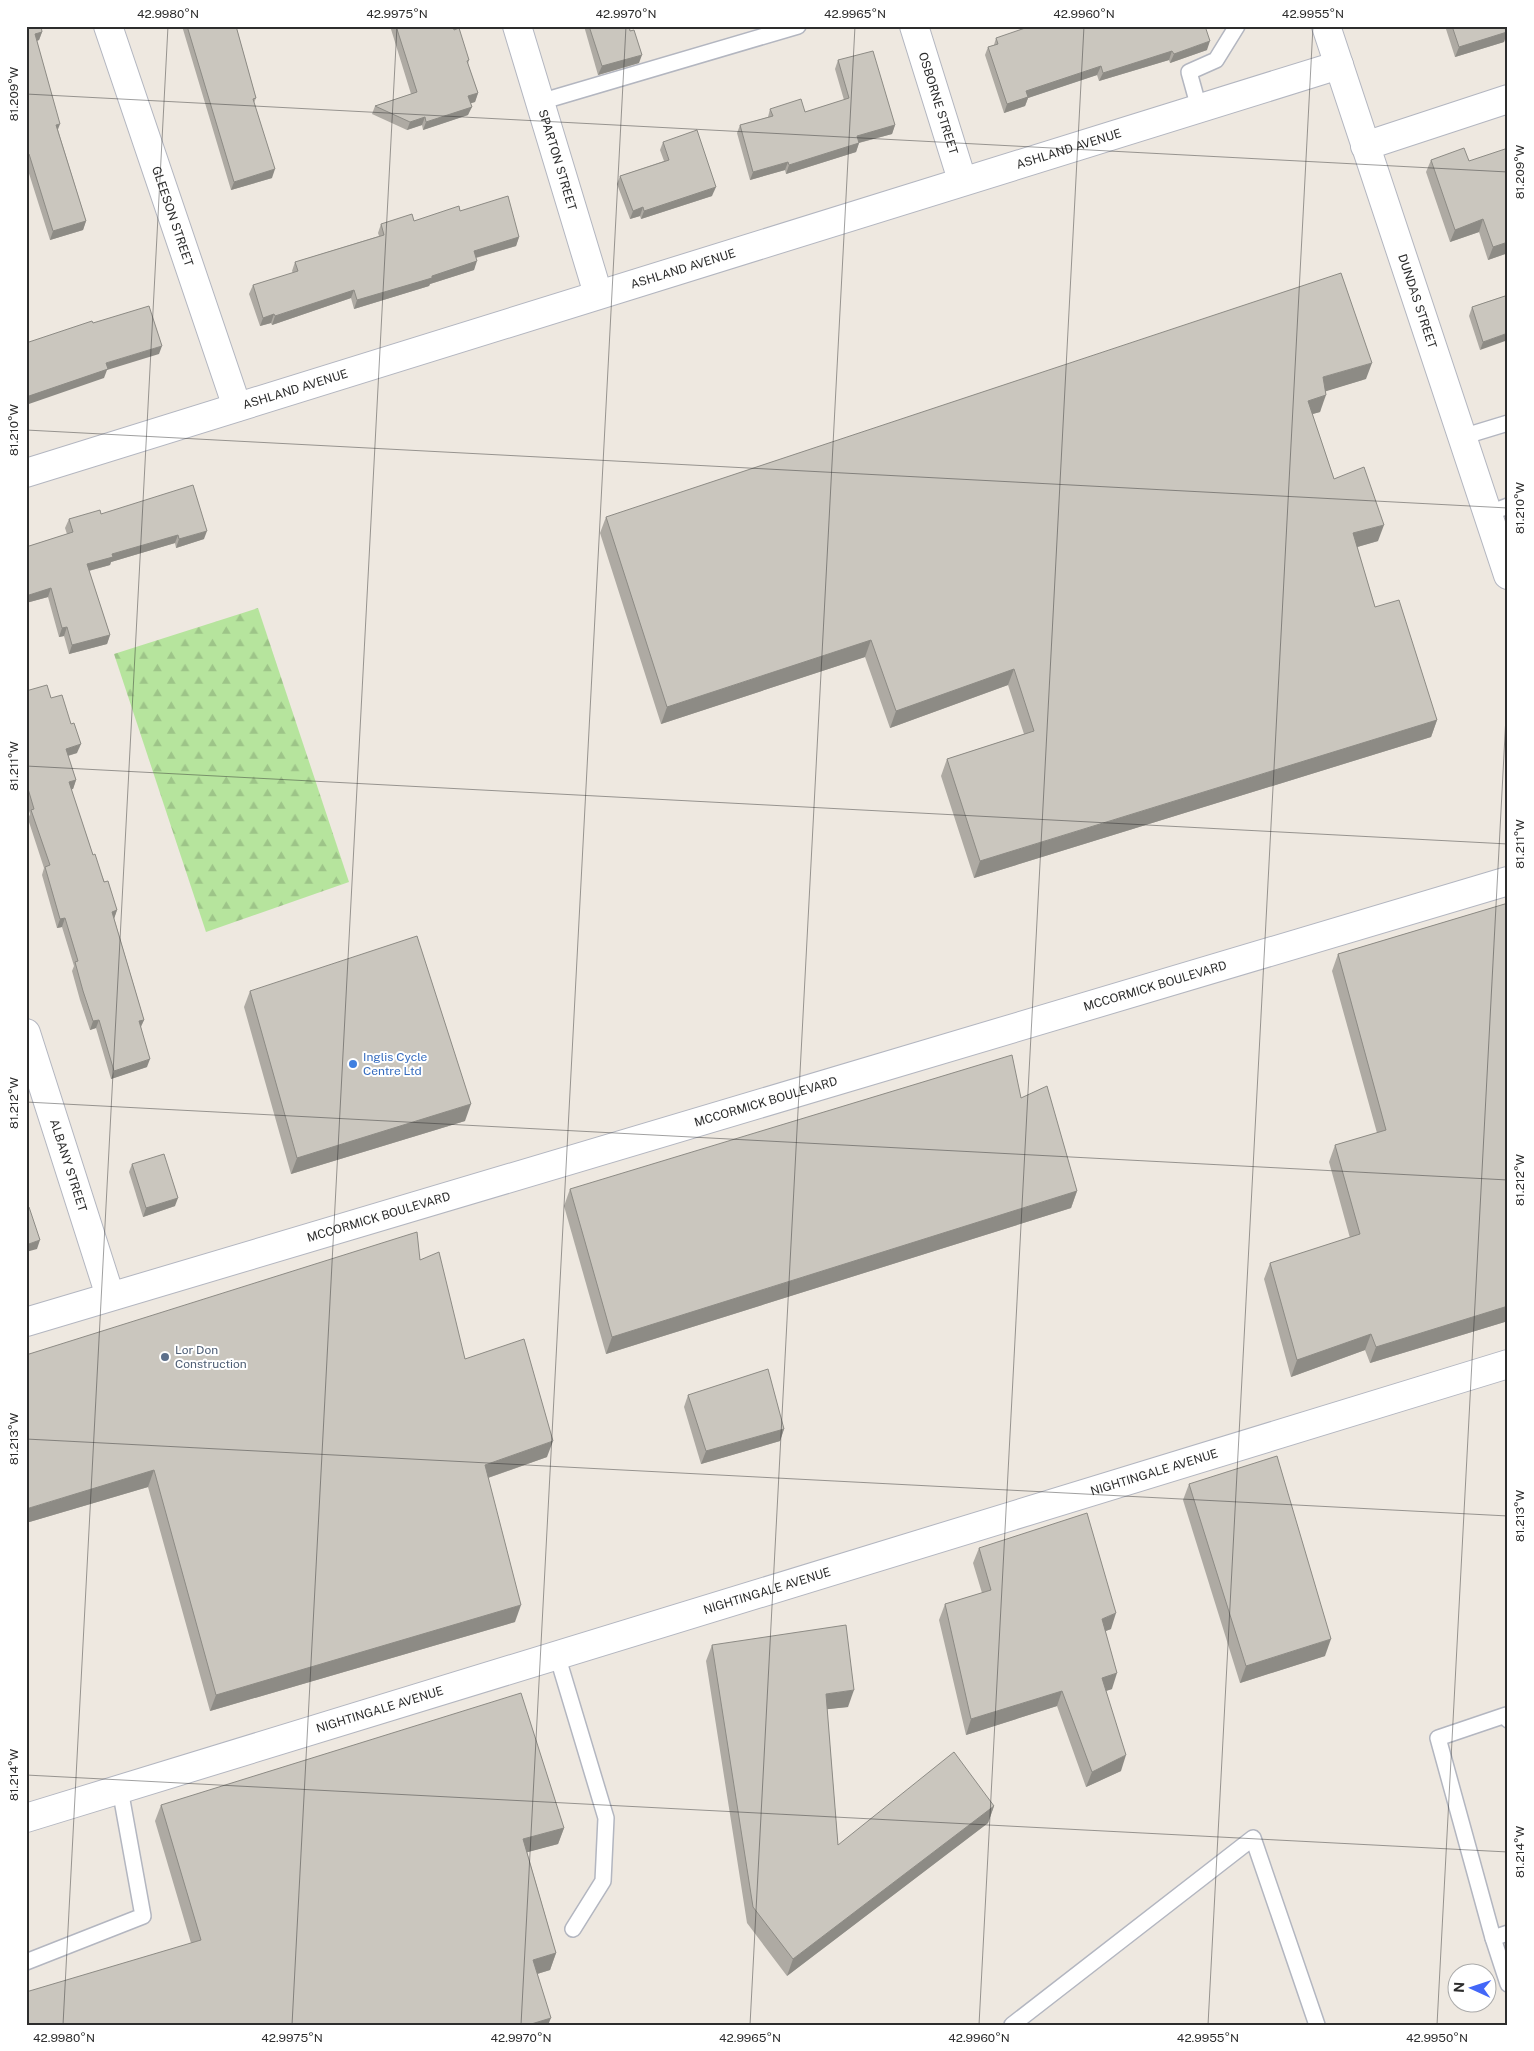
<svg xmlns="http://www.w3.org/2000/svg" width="1534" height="2051" viewBox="0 0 1534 2051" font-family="'Public Sans',sans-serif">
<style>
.forest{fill:url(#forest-firs)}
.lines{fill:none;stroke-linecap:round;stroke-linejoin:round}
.lane-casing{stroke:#b3b6c0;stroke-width:18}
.street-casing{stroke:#b3b6c0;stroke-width:30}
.secondary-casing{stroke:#b3b6c0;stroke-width:30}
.lane{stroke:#fff;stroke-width:15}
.street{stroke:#fff;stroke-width:28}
.secondary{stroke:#fff;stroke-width:28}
.wall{fill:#aeaaa3}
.shaded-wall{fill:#8d8b85}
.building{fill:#cac6be;stroke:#8d8b85}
.ticks{fill:none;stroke:#2d2d2d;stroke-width:1;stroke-opacity:0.45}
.shop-dot{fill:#3f7fe0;stroke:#fff;stroke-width:2}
.service-dot{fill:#5c6f8a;stroke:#fff;stroke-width:2}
.labels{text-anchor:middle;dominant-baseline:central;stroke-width:4;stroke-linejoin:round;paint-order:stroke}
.street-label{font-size:12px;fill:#2d2d2d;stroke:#fff}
.shop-label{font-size:12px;fill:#366cbe;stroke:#fff;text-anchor:start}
.service-label{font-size:12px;fill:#4e5e75;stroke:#fff;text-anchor:start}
.neatline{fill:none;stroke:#2d2d2d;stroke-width:2}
.ticks-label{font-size:12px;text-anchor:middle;fill:#2d2d2d}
</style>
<defs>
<pattern id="forest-firs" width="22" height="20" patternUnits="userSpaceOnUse" patternTransform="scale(1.25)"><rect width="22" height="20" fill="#b6e49d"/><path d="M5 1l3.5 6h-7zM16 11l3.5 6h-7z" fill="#9dc488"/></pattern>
</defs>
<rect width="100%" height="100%" fill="#eee8e0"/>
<!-- forest -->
<path class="forest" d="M258 608 349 882 206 932 114 654Z"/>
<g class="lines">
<defs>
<g id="lane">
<path d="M540 102 798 26"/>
<path d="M1199 108 1189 72 1216 60 1237 26"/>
<path d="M1462 437 1508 423"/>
<path d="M1487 514 1508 506"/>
<path d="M557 1655 606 1818 603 1881 573 1929"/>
<path d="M1508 1933 1493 1938 1508 1984"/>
<path d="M1493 1938 1438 1738 1506 1715 1508 1720"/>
<path d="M26 1962 143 1916 120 1789"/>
<path d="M1012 2025 1253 1838 1317 2025"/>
</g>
<g id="street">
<path id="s1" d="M108 26 237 407"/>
<path id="s2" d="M517 26 598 294"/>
<path id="s3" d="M914 26 962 180"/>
<path d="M1365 146 1508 99"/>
<path id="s4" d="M26 473 1339 65"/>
<path id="s5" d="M26 1033 110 1296"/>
<path id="s6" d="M26 1322 1508 881"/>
</g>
<g id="secondary">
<path id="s7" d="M1326 26 1508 575"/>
<path id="s8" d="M26 1818 1508 1364"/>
</g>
</defs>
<!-- lane casing -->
<use href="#lane" class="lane-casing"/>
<!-- street casing -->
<use href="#street" class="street-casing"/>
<!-- secondary casing -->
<use href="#secondary" class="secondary-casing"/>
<!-- lane -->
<use href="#lane" class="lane"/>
<!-- street -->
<use href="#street" class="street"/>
<!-- secondary -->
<use href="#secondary" class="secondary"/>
</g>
<!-- wall -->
<g class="wall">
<path d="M26 26 42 32 39 40 37 41 58 130 86 221 83 230 50 240 26 164Z"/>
<path d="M182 26H236L256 98 254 103 272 178 231 190Z"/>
<path d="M390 26H453L469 60 468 64 478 93 475 102 470 103 468 115 423 130 422 125 407 130 372 114 375 106 411 94Z"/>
<path d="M584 26H629L639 63 598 75Z"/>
<path d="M1445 26H1508L1506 28 1507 32 1504 42 1455 57Z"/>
<path d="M996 38 1207 50 1170 63 1169 60 1099 81 1097 75 1028 98 1025 106 1004 113 985 55 988 47 994 45Z"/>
<path d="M838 60 895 125 892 134 859 143 856 152 786 174 785 170 750 180 737 133 740 125 768 117 770 109 805 112 844 100 835 69Z"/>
<path d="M663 142 712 196 641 219 640 216 630 219 617 184 620 176 664 161 660 150Z"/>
<path d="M1431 160 1469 161 1508 253 1488 260 1479 232 1450 242 1426 172Z"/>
<path d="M460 211 519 237 516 246 476 258 474 270 430 284 429 286 354 309 351 298 272 325 271 323 260 326 249 294 253 285 293 273 292 271 295 262 379 236 378 233 381 224 414 221Z"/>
<path d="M1508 295 1480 350 1469 316 1472 307Z"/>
<path d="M1366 379 1325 391 1320 412 1312 414 1334 479 1378 541 1357 547 1375 607 1437 720 1431 737 974 878 941 776 947 759 1024 734 1008 685 890 728 865 657 661 724 600 533 606 517Z"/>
<path d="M101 514 204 539 176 548 175 543 111 562 110 565 89 571 110 635 107 644 69 654 64 636 59 637 48 597 26 603V547L67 534 65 528 69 519Z"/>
<path d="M26 691 77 753 68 756 76 780 73 789H71L93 855 117 910 114 918 144 1020 141 1027 147 1067 111 1079 96 1028 90 1030 80 1000 72 971 74 966 62 927 57 928 42 875 44 868 28 819 30 814 26 801Z"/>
<path d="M1508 903V1321L1370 1363 1365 1350 1291 1377 1264 1279 1270 1263 1350 1238 1329 1162 1335 1145 1377 1133 1332 971 1338 954Z"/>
<path d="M250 991 465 1121 291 1174 244 1007Z"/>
<path d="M132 1164 175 1206 143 1217 129 1172Z"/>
<path d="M570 1189 1077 1191 1071 1208 606 1354 564 1206Z"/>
<path d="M420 1260 465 1359 547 1457 488 1478 515 1622 210 1711 148 1487 26 1523Z"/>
<path d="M688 1395 784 1429 780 1441 701 1464 684 1407Z"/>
<path d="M1189 1484 1325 1656 1240 1683 1183 1500Z"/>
<path d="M979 1548 1111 1629 1105 1631 1112 1689 1106 1691 1121 1771 1086 1787 1057 1706 966 1735 939 1620 945 1604 982 1593 973 1563Z"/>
<path d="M712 1645 848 1707 827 1709 838 1845 994 1806 988 1823 787 1976 747 1923 706 1661Z"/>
<path d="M161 1805 564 1828 558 1844 527 1852 556 1953 550 1970 537 1974 548 2025H26L191 1943 155 1821Z"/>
</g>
<!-- shaded-wall -->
<g class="shaded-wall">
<path d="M42 32 39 40 32 42 35 34Z"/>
<path d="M1507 32 1504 42 1455 57 1459 47Z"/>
<path d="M1210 41 1207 50 1170 63 1174 54Z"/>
<path d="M1172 51 1169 60 1099 81 1103 73Z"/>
<path d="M642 55 639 63 598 75 602 66Z"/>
<path d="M1101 66 1097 75 1028 98 1025 106 1004 113 1007 104 1026 91Z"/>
<path d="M478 93 475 102 465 105 468 96Z"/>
<path d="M472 107 468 115 423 130 426 122Z"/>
<path d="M425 117 422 125 407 130 410 122Z"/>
<path d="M60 124 57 132 56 125Z"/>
<path d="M895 125 892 134 854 144 857 136Z"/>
<path d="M859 143 856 152 786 174 789 165Z"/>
<path d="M788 162 785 170 750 180 753 172Z"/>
<path d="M275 169 272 178 231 190 234 182Z"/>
<path d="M716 187 712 196 641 219 644 211Z"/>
<path d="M643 207 640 216 630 219 633 211Z"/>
<path d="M1483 219 1479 232 1450 242 1455 230Z"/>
<path d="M86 221 83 230 50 240 53 231Z"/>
<path d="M519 237 516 246 471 259 474 251Z"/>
<path d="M1508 242V253L1488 260 1493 247Z"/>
<path d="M477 261 474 270 430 284 429 286 354 309 357 300Z"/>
<path d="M354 290 351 298 272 325 275 316Z"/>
<path d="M274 314 271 323 260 326 263 318Z"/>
<path d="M1508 333V340L1480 350 1483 342Z"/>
<path d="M162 346 159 354 107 370 104 378 26 405V397L106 363Z"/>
<path d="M1372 363 1366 379 1317 394 1323 377Z"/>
<path d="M1326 395 1320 412 1302 417 1308 401Z"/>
<path d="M1384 525 1378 541 1347 550 1353 533Z"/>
<path d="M207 531 204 539 176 548 179 539Z"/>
<path d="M178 535 175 543 111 562 110 565 84 572 87 564 112 554Z"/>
<path d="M51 588 48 597 26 603V596Z"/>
<path d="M67 627 64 636 59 637 62 628Z"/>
<path d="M110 635 107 644 69 654 72 645Z"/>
<path d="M871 640 865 657 661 724 667 707Z"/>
<path d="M1014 669 1008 685 890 728 896 711Z"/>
<path d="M1437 720 1431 737 974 878 980 861Z"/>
<path d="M81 744 77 753 63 757 66 749Z"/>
<path d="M76 780 73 789 66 791 69 782Z"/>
<path d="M117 910 114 919 112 912Z"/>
<path d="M65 918 62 927 57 928 60 919Z"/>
<path d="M99 1020 96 1028 90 1030 93 1021Z"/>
<path d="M144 1020 140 1028 139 1021Z"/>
<path d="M150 1059 147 1067 111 1079 114 1071Z"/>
<path d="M471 1104 465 1121 291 1174 297 1158Z"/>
<path d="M1077 1191 1071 1208 606 1354 612 1337Z"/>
<path d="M178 1198 175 1206 143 1217 146 1208Z"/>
<path d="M40 1240 37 1249 26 1252V1245Z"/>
<path d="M1508 1306V1321L1370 1363 1376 1347Z"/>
<path d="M1371 1334 1365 1350 1291 1377 1297 1360Z"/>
<path d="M784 1429 780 1441 701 1464 706 1451Z"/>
<path d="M553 1441 547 1457 479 1481 485 1465Z"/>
<path d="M154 1470 148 1487 26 1523V1509Z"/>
<path d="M521 1605 515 1622 210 1711 216 1695Z"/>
<path d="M1116 1613 1111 1629 1096 1635 1102 1619Z"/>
<path d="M1331 1639 1325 1656 1240 1683 1246 1666Z"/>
<path d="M1117 1673 1112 1689 1096 1694 1102 1678Z"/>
<path d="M854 1690 848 1707 820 1710 826 1694Z"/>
<path d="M1062 1691 1057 1706 966 1735 971 1719Z"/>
<path d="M1126 1755 1121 1771 1086 1787 1092 1772Z"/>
<path d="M994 1806 988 1823 787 1976 793 1959Z"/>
<path d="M564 1828 558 1844 517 1855 523 1839Z"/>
<path d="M556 1953 550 1970 527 1977 533 1960Z"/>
<path d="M551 2018 548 2025H528Z"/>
</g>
<!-- building -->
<g class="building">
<path d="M26 26H41L42 32 35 34 60 124 56 125 86 221 53 231 29 154H26Z"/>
<path d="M187 26H236L256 98 253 99 275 169 234 182Z"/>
<path d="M396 26H453L454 30 459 28 469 60 467 61 478 93 468 96 472 107 426 122 425 117 410 122 375 106 417 92Z"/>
<path d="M589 26H629L630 31 634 30 642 55 602 66Z"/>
<path d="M1031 26H1205L1210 41 1174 54 1172 51 1103 73 1101 66 1026 91 1028 97 1007 104 988 47 998 44 996 38Z"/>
<path d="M1452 26H1506L1507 32 1459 47Z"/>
<path d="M873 51 895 125 857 136 859 143 789 165 788 162 753 172 740 125 773 116 770 109 801 99 805 112 849 98 838 60Z"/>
<path d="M697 130 716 187 644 211 643 207 633 211 620 176 669 160 663 142Z"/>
<path d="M1464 148 1469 161 1508 148V242L1493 247 1483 219 1455 230 1431 160Z"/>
<path d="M508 196 519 237 474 251 477 261 432 276V278L357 300 354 290 275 316 274 314 263 318 253 285 298 271 295 262 384 235 381 224 412 214 414 221 459 206 460 211Z"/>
<path d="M1341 273 1372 363 1323 377 1326 395 1308 401 1334 479 1364 467 1384 525 1353 533 1375 607 1399 600 1437 720 980 861 947 759 1034 731 1014 669 896 711 871 640 667 707 606 517Z"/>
<path d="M1508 295V333L1483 342 1472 307Z"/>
<path d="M149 306 162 346 106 363 108 369 26 397V343L92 321 93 323Z"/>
<path d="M193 485 207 531 179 539 178 535 112 554 113 557 87 564 110 635 72 645 67 627 62 628 51 588 26 596V547L73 532 69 519 100 510 101 514Z"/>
<path d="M47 685 51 698 62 695 71 724 74 723 81 744 66 749 76 780 69 782 93 855 95 854 104 882 108 881 117 910 112 912 144 1020 139 1021 150 1059 114 1071 99 1020 93 1021 83 991 75 962 78 961 65 918 60 919 45 867 50 865 31 810 34 809 26 782V691Z"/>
<path d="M1508 903V1306L1376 1347 1371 1334 1297 1360 1270 1263 1360 1234 1335 1145 1386 1130 1338 954Z"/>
<path d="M417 936 471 1104 297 1158 250 991Z"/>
<path d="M1012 1055 1021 1098 1047 1086 1077 1191 612 1337 570 1189Z"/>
<path d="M164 1154 178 1198 146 1208 132 1164Z"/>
<path d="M29 1207 40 1240 26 1245V1208Z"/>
<path d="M417 1232 420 1260 439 1252 465 1359 524 1339 553 1441 485 1465 521 1605 216 1695 154 1470 26 1509V1355Z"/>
<path d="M768 1369 784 1429 706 1451 688 1395Z"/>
<path d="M1277 1456 1331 1639 1246 1666 1189 1484Z"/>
<path d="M1087 1513 1116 1613 1102 1619 1117 1673 1102 1678 1126 1755 1092 1772 1062 1691 971 1719 945 1604 991 1590 979 1548Z"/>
<path d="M846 1625 854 1690 826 1694 838 1845 954 1752 994 1806 793 1959 753 1907 712 1645Z"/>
<path d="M521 1693 564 1828 523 1839 556 1953 533 1960 551 2018 528 2025H420L419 2024 416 2025H26V1992L201 1940 161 1805Z"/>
</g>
<!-- ticks -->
<path class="ticks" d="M26 94 1508 172M26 430 1508 508M26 766 1508 844M26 1102 1508 1180M26 1439 1508 1516M26 1775 1508 1852M63 2025 168 26M292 2025 397 26M521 2025 626 26M750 2025 855 26M979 2025 1084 26M1208 2025 1313 26M1437 2025 1508 678"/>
<!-- markers -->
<circle class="shop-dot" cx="353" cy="1064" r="5"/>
<circle class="service-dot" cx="165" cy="1357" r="5"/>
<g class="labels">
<!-- street labels -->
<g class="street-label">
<text stroke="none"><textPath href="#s3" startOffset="81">OSBORNE STREET</textPath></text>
<text stroke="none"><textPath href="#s4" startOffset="1092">ASHLAND AVENUE</textPath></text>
<text stroke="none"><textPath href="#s2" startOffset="140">SPARTON STREET</textPath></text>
<text stroke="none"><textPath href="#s1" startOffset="201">GLEESON STREET</textPath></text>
<text stroke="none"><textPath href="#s4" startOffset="688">ASHLAND AVENUE</textPath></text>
<text stroke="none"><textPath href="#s7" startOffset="290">DUNDAS STREET</textPath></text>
<text stroke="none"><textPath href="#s4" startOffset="282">ASHLAND AVENUE</textPath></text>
<text stroke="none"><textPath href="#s6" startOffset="1178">MCCORMICK BOULEVARD</textPath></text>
<text stroke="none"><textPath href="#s6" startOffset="772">MCCORMICK BOULEVARD</textPath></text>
<text stroke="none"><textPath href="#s5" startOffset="139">ALBANY STREET</textPath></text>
<text stroke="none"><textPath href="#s6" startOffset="368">MCCORMICK BOULEVARD</textPath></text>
<text stroke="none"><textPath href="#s8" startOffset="1180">NIGHTINGALE AVENUE</textPath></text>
<text stroke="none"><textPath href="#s8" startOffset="775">NIGHTINGALE AVENUE</textPath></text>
<text stroke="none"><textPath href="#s8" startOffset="370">NIGHTINGALE AVENUE</textPath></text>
</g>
<!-- shop labels -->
<g class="shop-label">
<text x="363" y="1057">Inglis Cycle<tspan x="363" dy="14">Centre Ltd</tspan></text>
</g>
<!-- service labels -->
<g class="service-label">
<text x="175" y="1350">Lor Don<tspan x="175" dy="14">Construction</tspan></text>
</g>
</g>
<!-- border -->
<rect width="1534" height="2051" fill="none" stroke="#ffffff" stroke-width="55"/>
<!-- north arrow -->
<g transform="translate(1472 1988) rotate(273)"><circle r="24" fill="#ffffff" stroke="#ababab"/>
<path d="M0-4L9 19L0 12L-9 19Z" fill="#4367f8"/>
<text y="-8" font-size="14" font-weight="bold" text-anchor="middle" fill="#2d2d2d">N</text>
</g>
<rect x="28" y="28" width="1478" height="1996" class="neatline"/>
<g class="ticks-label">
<text x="168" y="18">42.9980°N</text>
<text x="397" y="18">42.9975°N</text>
<text x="626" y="18">42.9970°N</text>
<text x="855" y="18">42.9965°N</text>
<text x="1084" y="18">42.9960°N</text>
<text x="1313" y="18">42.9955°N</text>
<text transform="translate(14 94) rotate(-90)" y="4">81.209°W</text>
<text transform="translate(1520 172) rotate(-90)" y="4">81.209°W</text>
<text transform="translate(14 430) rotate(-90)" y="4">81.210°W</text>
<text transform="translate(1520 508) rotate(-90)" y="4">81.210°W</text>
<text transform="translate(14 766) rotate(-90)" y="4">81.211°W</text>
<text transform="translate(1520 844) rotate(-90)" y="4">81.211°W</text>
<text transform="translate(14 1103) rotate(-90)" y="4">81.212°W</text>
<text transform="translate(1520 1180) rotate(-90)" y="4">81.212°W</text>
<text transform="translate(14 1439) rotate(-90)" y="4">81.213°W</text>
<text transform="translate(1520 1516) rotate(-90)" y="4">81.213°W</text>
<text transform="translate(14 1775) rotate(-90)" y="4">81.214°W</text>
<text transform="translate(1520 1852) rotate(-90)" y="4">81.214°W</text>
<text x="64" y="2042">42.9980°N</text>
<text x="292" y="2042">42.9975°N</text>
<text x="521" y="2042">42.9970°N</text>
<text x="750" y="2042">42.9965°N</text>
<text x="979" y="2042">42.9960°N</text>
<text x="1208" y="2042">42.9955°N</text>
<text x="1437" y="2042">42.9950°N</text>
</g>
</svg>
